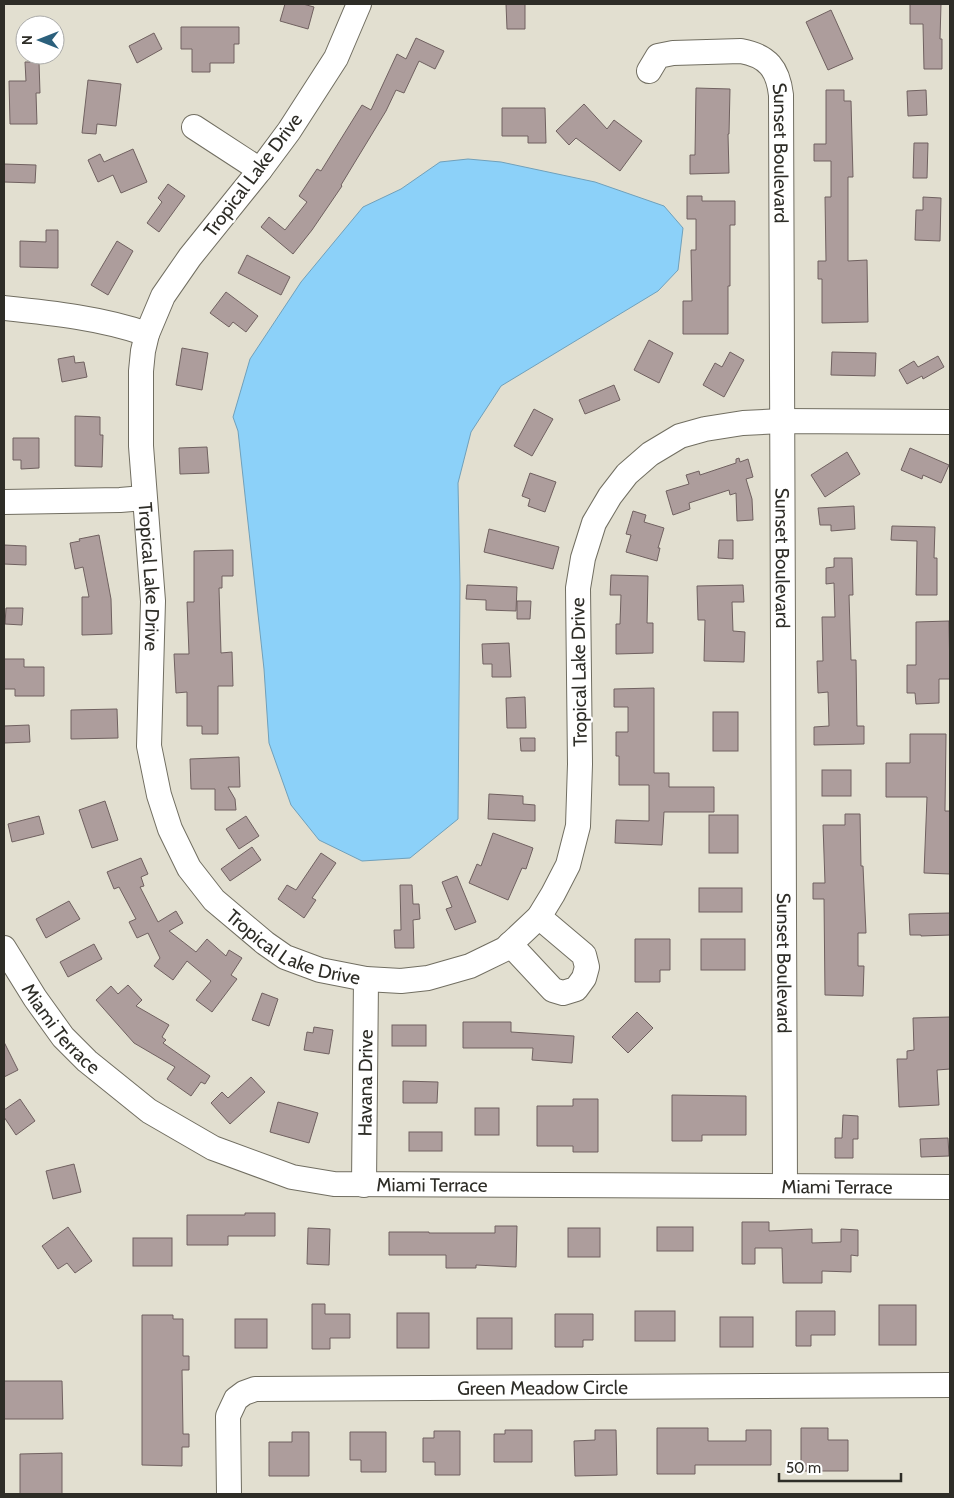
<svg xmlns="http://www.w3.org/2000/svg" width="954" height="1498" viewBox="0 0 954 1498" font-family="Cabin,sans-serif">
<style>
.water{fill:#8cd1f9;stroke:#70a0ba}
.building{fill:#ad9d9c;stroke:#706160}
.lines{fill:none;stroke-linecap:round;stroke-linejoin:round}
.minor-casing{stroke:#716e61;stroke-width:26}
.minor{stroke:#fff;stroke-width:24}
.labels{text-anchor:middle;dominant-baseline:central;stroke-width:4.5;stroke-linejoin:round;paint-order:stroke}
.street-label{font-size:19px;fill:#2e2d27;stroke:#fff}
</style>
<rect width="100%" height="100%" fill="#e2dfd0"/>
<!-- water -->
<path class="water" d="M468 159 501 162 595 182 664 206 683 228 678 270 658 291 501 386 471 432 458 483 460 584 458 819 410 858 362 861 319 840 291 805 269 743 264 669 238 431 233 417 250 359 301 282 363 207 401 189 440 162Z"/>
<!-- building -->
<g class="building">
<path d="M285 4H303L314 7 308 29 280 21Z"/>
<path d="M506 4H525V29H507Z"/>
<path d="M910 4H941L940 39H942V69H924L923 24H910Z"/>
<path d="M831 10 853 59 828 70 806 22Z"/>
<path d="M181 27H239V44H234V63H210V72H192V49H181Z"/>
<path d="M154 33 162 49 137 63 129 46Z"/>
<path d="M416 38 444 51 435 69 419 61 404 93 396 90 386 111 341 185 342 186 312 230 293 254 261 227 269 217 285 230 307 202 299 196 317 169 321 171 362 105 371 110 397 54 406 59Z"/>
<path d="M25 62H39L40 93H36L37 124H10L9 81H26Z"/>
<path d="M88 80 121 84 116 126 97 124 96 134 82 133Z"/>
<path d="M696 88 730 89 729 134H728L729 173 690 174V155H695Z"/>
<path d="M826 90H844V101H851L853 177H848V261L867 260 868 322 822 323V279H818V261H826L825 197H831V161H814V144H826Z"/>
<path d="M926 90 927 115 908 116 907 91Z"/>
<path d="M584 104 607 129 614 120 642 141 620 171 576 138 569 145 556 131Z"/>
<path d="M502 108H545L546 143H528V136H502Z"/>
<path d="M914 143H928L927 178H913Z"/>
<path d="M133 149 147 182 121 193 113 175 98 182 88 160 100 154 104 162Z"/>
<path d="M4 164 36 165 35 183 4 182Z"/>
<path d="M168 184 185 196 159 232 147 223 162 202 158 198Z"/>
<path d="M687 196H702V201H735V225H730V286H728V334H683V301H692L691 250H696V219H687Z"/>
<path d="M923 197 941 198 940 241 915 240 916 210H923Z"/>
<path d="M46 230H58V268L20 267V241L46 242Z"/>
<path d="M117 241 133 251 108 295 91 285Z"/>
<path d="M247 255 290 277 281 295 238 273Z"/>
<path d="M226 292 258 316 246 332 233 322 229 327 210 313Z"/>
<path d="M649 340 673 353 659 383 634 370Z"/>
<path d="M182 348 208 353 202 390 176 385Z"/>
<path d="M730 352 744 360 724 397 703 385 715 363 722 367Z"/>
<path d="M832 352 876 353 875 376 831 375Z"/>
<path d="M74 356 75 363 84 362 87 377 62 382 58 359Z"/>
<path d="M938 356 944 367 923 379 922 376 907 384 899 370 914 361 918 367Z"/>
<path d="M614 385 620 400 585 414 579 400Z"/>
<path d="M534 409 553 419 532 456 514 446Z"/>
<path d="M75 416 100 417V435H103L102 467 75 466Z"/>
<path d="M13 438H39V468L21 469V460H13Z"/>
<path d="M207 447 209 473 180 474 179 448Z"/>
<path d="M910 448 949 465 941 483 923 475 922 479 901 470Z"/>
<path d="M847 452 860 474 825 497 811 475Z"/>
<path d="M739 458 740 462 748 459 753 477 746 479 752 499 753 520 737 521 736 493 730 495 729 490 689 503 690 509 673 515 666 491 689 484 686 475 699 471 700 475 736 463V459Z"/>
<path d="M530 473 556 482 545 512 528 506 530 499 522 496Z"/>
<path d="M854 506 855 529 831 531V525H820L818 508Z"/>
<path d="M633 511 646 515 644 522 664 528 658 548H660L657 561 626 552 631 535 626 534Z"/>
<path d="M892 526 935 527 934 558H937V595H916L917 541 891 540Z"/>
<path d="M489 529 559 547 553 569 484 552Z"/>
<path d="M99 535 111 599 112 634 82 635V597H89L83 567 75 569 70 543 80 541 79 539Z"/>
<path d="M719 540H733V559L718 558Z"/>
<path d="M4 545 26 546V565L4 564Z"/>
<path d="M233 550V576H222V588H219L221 653 232 652 233 686H218V734H202V726H187V692L176 693 174 654H189L187 602H194V551Z"/>
<path d="M834 558H852L853 595H849L851 660H856L857 726H864V744L814 745V727L829 726 828 692 818 693 817 661H823L822 617H835L834 583 826 584V568L834 567Z"/>
<path d="M611 575 648 576 647 623H653V653L616 654V624H620L621 595H610Z"/>
<path d="M467 585 517 587 516 611 486 610V600L466 599Z"/>
<path d="M743 585 744 602H732L733 631 745 632 744 662 704 661 705 620H698L697 586Z"/>
<path d="M517 601H531L530 619H517Z"/>
<path d="M6 608H23L22 625 5 624Z"/>
<path d="M949 621 950 679H939V703L916 704 915 693H907V665H916V622Z"/>
<path d="M509 643 511 677H492V664H483L482 644Z"/>
<path d="M4 659H24V667H44V696H15V689H4Z"/>
<path d="M654 688V773H669V787H714V812H664L662 845 615 843 616 820 649 821V785H619V756H616V732H628V707H614V689Z"/>
<path d="M525 697 526 728H507L506 698Z"/>
<path d="M117 709 118 738 71 739V710Z"/>
<rect x="713" y="712" width="25" height="39"/>
<path d="M29 725 30 742 4 743V726Z"/>
<path d="M910 734H946L945 811H950V874L924 873 927 797H886V763H910Z"/>
<path d="M520 738H535V751H521Z"/>
<path d="M239 757 240 787H228L235 799 236 810H215V789H191L190 759Z"/>
<rect x="822" y="770" width="29" height="26"/>
<path d="M489 794 523 796V804L535 805V821L488 819Z"/>
<path d="M105 801 118 840 92 848 79 810Z"/>
<path d="M845 814H860L861 866H863L866 933H858V966H864L863 996 825 995 824 899H813V883H825L823 825H845Z"/>
<rect x="709" y="815" width="29" height="38"/>
<path d="M39 816 44 834 12 842 8 824Z"/>
<path d="M246 816 259 836 239 849 226 829Z"/>
<path d="M493 833 533 848 526 869 522 868 508 900 469 883 477 864 481 866Z"/>
<path d="M252 847 261 860 230 881 221 869Z"/>
<path d="M321 853 336 863 312 898 316 900 304 918 278 899 287 885 296 890Z"/>
<path d="M141 858 148 874 141 877 144 886 140 887 158 922 176 911 183 923 169 931 196 952 207 939 226 956 229 950 242 958 231 975 237 979 212 1012 196 1000 211 981 187 961 173 980 154 966 160 958 148 933 137 938 129 922 136 919 119 887 114 889 107 872Z"/>
<path d="M457 876 476 922 455 930 446 909 452 907 442 882Z"/>
<path d="M400 885H412L413 904H419L420 919 413 920 414 948H395L394 930H401Z"/>
<rect x="699" y="888" width="43" height="24"/>
<path d="M69 901 80 919 46 938 36 919Z"/>
<path d="M950 913V935L921 936V935H910L909 914Z"/>
<path d="M635 939H670V970H660V982H635Z"/>
<rect x="701" y="939" width="44" height="31"/>
<path d="M94 944 102 959 68 977 60 962Z"/>
<path d="M128 985 142 1000 136 1006 169 1025 162 1037 166 1040 163 1043 210 1076 205 1084 201 1082 191 1096 167 1079 175 1067 134 1043 96 1000 111 986 118 994Z"/>
<path d="M262 993 278 999 269 1026 252 1020Z"/>
<path d="M637 1012 653 1028 628 1053 612 1037Z"/>
<path d="M950 1017V1069L937 1070 939 1105 899 1107 897 1059H907V1051L914 1050 913 1018Z"/>
<path d="M463 1022H511V1032L574 1036 572 1063 532 1060 533 1048H463Z"/>
<rect x="392" y="1025" width="34" height="21"/>
<path d="M314 1027 333 1030 329 1054 304 1050 307 1032 313 1033Z"/>
<path d="M4 1042 18 1070 4 1077Z"/>
<path d="M251 1077 265 1092 230 1124 211 1103 222 1092 228 1098Z"/>
<path d="M403 1081 438 1082 437 1103H403Z"/>
<path d="M672 1095 746 1096V1135H702V1141H672Z"/>
<path d="M20 1099 35 1121 16 1135 4 1117V1110Z"/>
<path d="M573 1099H598V1152H573V1146H537V1106H573Z"/>
<path d="M278 1102 318 1113 309 1143 270 1132Z"/>
<rect x="475" y="1108" width="24" height="27"/>
<path d="M843 1115 858 1116V1139H853V1158H835V1138H842Z"/>
<rect x="409" y="1132" width="33" height="19"/>
<path d="M948 1138 949 1156 921 1157 920 1139Z"/>
<path d="M74 1164 81 1192 53 1199 46 1171Z"/>
<path d="M245 1213H275V1236H228V1245H187V1215H245Z"/>
<path d="M742 1222H769V1231L812 1229V1243L841 1242V1229L858 1230V1256L851 1255V1272L822 1271V1283H783L782 1248H755V1264H742Z"/>
<path d="M495 1226H517L516 1267 476 1265V1268H446V1255H389V1232H429V1233H495Z"/>
<path d="M68 1227 92 1261 75 1273 67 1263 58 1269 42 1246Z"/>
<rect x="657" y="1227" width="36" height="24"/>
<path d="M308 1228 330 1229 329 1265 307 1264Z"/>
<rect x="568" y="1228" width="32" height="29"/>
<rect x="133" y="1238" width="39" height="28"/>
<path d="M312 1304H325V1314H350V1338H330V1349H312Z"/>
<rect x="879" y="1305" width="37" height="40"/>
<rect x="635" y="1311" width="40" height="30"/>
<path d="M796 1311H835V1335H811V1346H796Z"/>
<rect x="397" y="1313" width="32" height="35"/>
<path d="M555 1314H593V1340H583V1347H555Z"/>
<path d="M142 1315H173V1319H183V1356H189V1370H182L183 1434H189V1447H182V1466L142 1465Z"/>
<rect x="720" y="1317" width="33" height="30"/>
<rect x="477" y="1318" width="35" height="31"/>
<rect x="235" y="1319" width="32" height="29"/>
<path d="M4 1381H62L63 1419H4Z"/>
<path d="M657 1428H708V1441H746V1430H771V1465H695V1474H657Z"/>
<path d="M801 1428H828V1440H848V1471H801Z"/>
<path d="M505 1430H532V1462H494V1434H505Z"/>
<path d="M595 1430H616L617 1475 575 1476 574 1441 595 1440Z"/>
<path d="M434 1431H460V1475H435V1462H423V1438H434Z"/>
<path d="M292 1432H309V1476H269V1442H292Z"/>
<path d="M350 1432H386V1472H361V1460H350Z"/>
<path d="M62 1453V1494H20V1454Z"/>
</g>
<g class="lines">
<defs>
<g id="minor">
<path id="s1" d="M359 4 336 58 289 131 260 170 190 257 163 296 147 334 143 351 141 371V446L153 601 149 746 159 795 170 829 189 868 214 900 265 943 285 957 320 970 366 979 401 981 428 978 470 966 505 949 539 917 553 894 568 865 578 826 580 764 578 588 583 558 594 523 610 496 627 474 650 454 680 436 705 429 743 423 782 421 950 422"/>
<path id="s2" d="M649 71 658 56 673 53 741 51C768 56 778 69 781 95L785 1186"/>
<path d="M194 127 260 170"/>
<path d="M4 308C52 313 101 318 147 334"/>
<path d="M4 502 120 500 144 498"/>
<path d="M510 944 553 990 563 993 576 989 584 978 587 967 584 955 539 917"/>
<path id="s3" d="M4 948 35 998 63 1037 87 1061 149 1111 213 1148 292 1177 334 1184 950 1187"/>
<path id="s4" d="M364 1185 366 979"/>
<path id="s5" d="M229 1494 228 1416 236 1399 244 1393 255 1389 950 1385"/>
</g>
</defs>
<!-- minor casing -->
<use href="#minor" class="minor-casing"/>
<!-- minor -->
<use href="#minor" class="minor"/>
</g>
<g class="labels">
<!-- street labels -->
<g class="street-label">
<text stroke="none"><textPath href="#s2" startOffset="224">Sunset Boulevard</textPath></text>
<text transform="translate(253 175) rotate(-53)">Tropical Lake Drive</text>
<text stroke="none"><textPath href="#s2" startOffset="629">Sunset Boulevard</textPath></text>
<text stroke="none"><textPath href="#s1" startOffset="638">Tropical Lake Drive</textPath></text>
<text transform="translate(579 672) rotate(-91)">Tropical Lake Drive</text>
<text stroke="none"><textPath href="#s1" startOffset="1072">Tropical Lake Drive</textPath></text>
<text stroke="none"><textPath href="#s2" startOffset="1034">Sunset Boulevard</textPath></text>
<text stroke="none"><textPath href="#s3" startOffset="99">Miami Terrace</textPath></text>
<text stroke="none"><textPath href="#s4" startOffset="102">Havana Drive</textPath></text>
<text stroke="none"><textPath href="#s3" startOffset="519">Miami Terrace</textPath></text>
<text stroke="none"><textPath href="#s3" startOffset="924">Miami Terrace</textPath></text>
<text stroke="none"><textPath href="#s5" startOffset="406">Green Meadow Circle</textPath></text>
</g>
</g>
<!-- border -->
<rect width="954" height="1498" fill="none" stroke="#2e2d27" stroke-width="10"/>
<!-- north arrow -->
<g transform="translate(40 40) rotate(270)"><circle r="24" fill="#ffffff" stroke="#ababa9"/>
<path d="M0-4L9 19L0 12L-9 19Z" fill="#2b607c"/>
<text y="-8" font-size="14" font-weight="bold" text-anchor="middle" fill="#2e2d27">N</text>
</g>
<!-- scale -->
<path d="M779 1473v8h122v-8" fill="none" stroke="#2e2d27" stroke-width="2.5"/>
<text x="786" y="1473" font-size="15" fill="#2e2d27" stroke="#ffffff" stroke-width="4" paint-order="stroke">50 m</text>
</svg>
